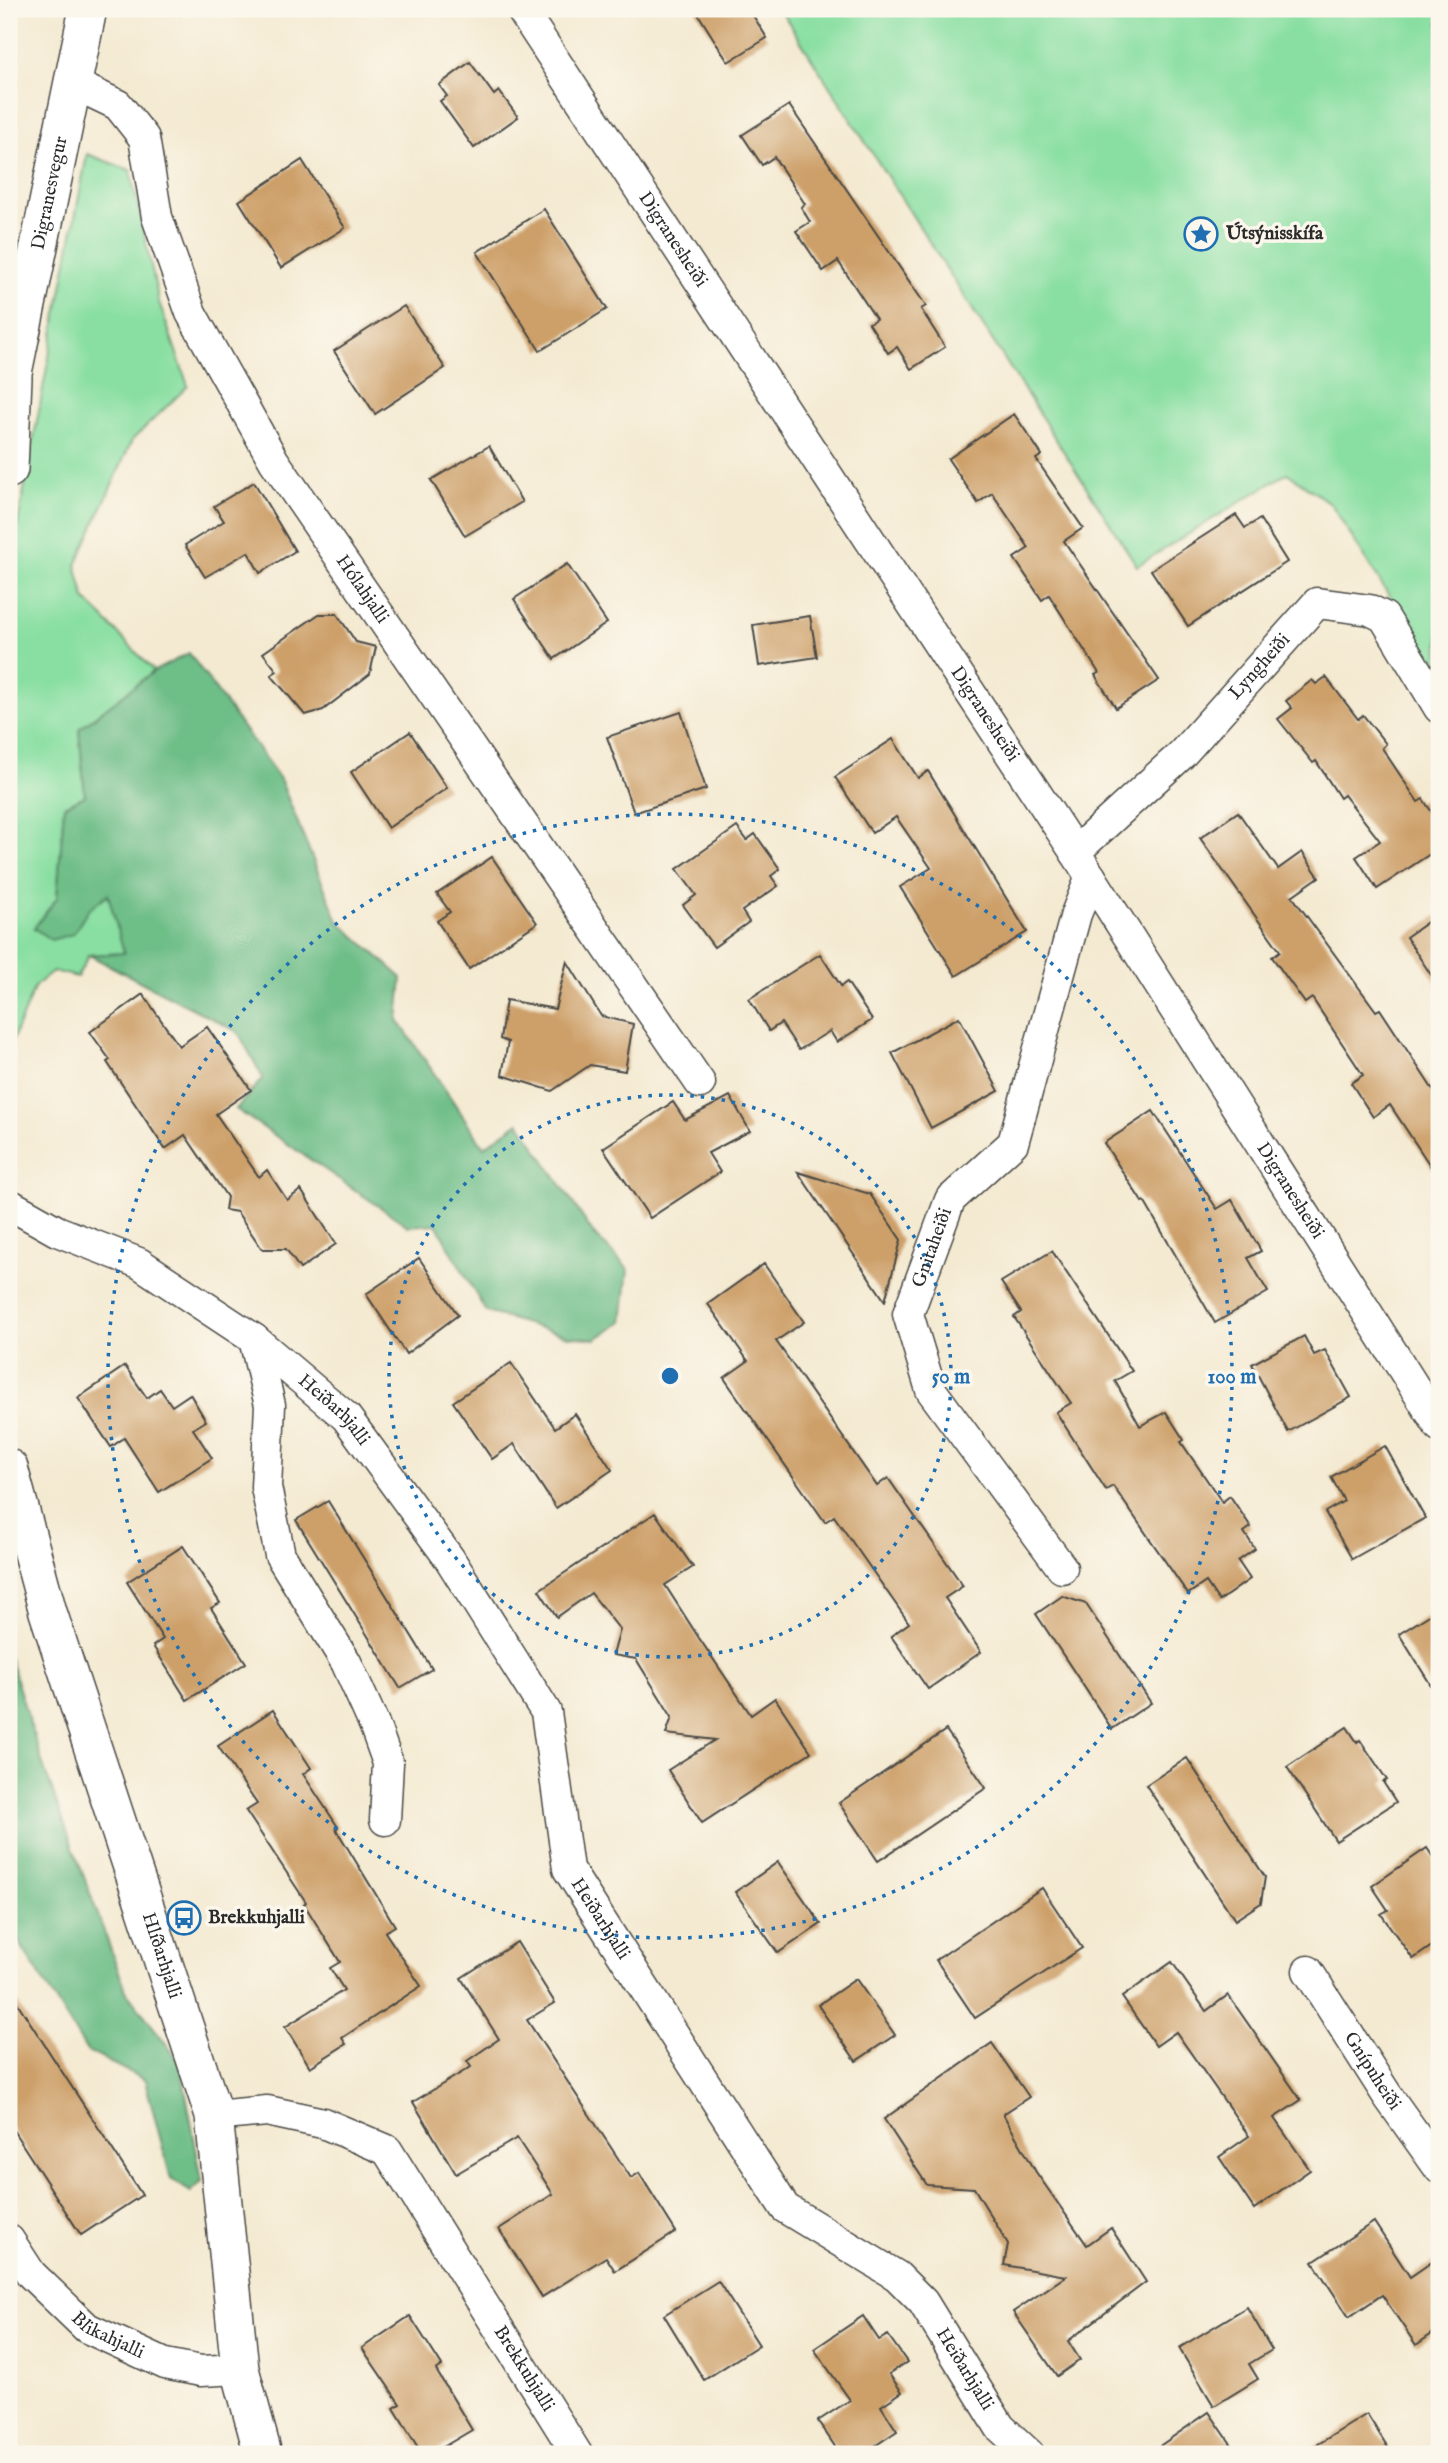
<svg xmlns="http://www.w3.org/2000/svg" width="1448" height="2463" viewBox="0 0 1448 2463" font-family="'IM FELL English',serif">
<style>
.green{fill:#89dfa2;stroke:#5a8566;stroke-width:2}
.forest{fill:#6ebe88;stroke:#4c745a;stroke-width:2}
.building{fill:#cda06a}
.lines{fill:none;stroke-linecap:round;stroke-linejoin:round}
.minor-casing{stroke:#494844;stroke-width:33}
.tertiary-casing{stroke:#494844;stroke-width:40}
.minor{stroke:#fff;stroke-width:30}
.tertiary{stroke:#fff;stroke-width:37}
.ring{fill:none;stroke:#1f6fb2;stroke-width:3.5;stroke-dasharray:3.5 7}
.labels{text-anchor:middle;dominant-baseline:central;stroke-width:7;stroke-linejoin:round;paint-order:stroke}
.street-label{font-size:19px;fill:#2b2b2b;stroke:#fbf7ec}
.poi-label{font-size:19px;font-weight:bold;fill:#2b2b2b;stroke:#fbf7ec;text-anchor:start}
.centre{fill:#1f6fb2;stroke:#fbf7ec;stroke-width:3.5}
.ring-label{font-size:21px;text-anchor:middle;font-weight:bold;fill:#1f6fb2;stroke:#fbf7ec;stroke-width:7;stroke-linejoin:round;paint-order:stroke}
</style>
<rect width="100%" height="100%" fill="#fbf7ec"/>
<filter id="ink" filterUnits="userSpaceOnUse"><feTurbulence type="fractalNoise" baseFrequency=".0143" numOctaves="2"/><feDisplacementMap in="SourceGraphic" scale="14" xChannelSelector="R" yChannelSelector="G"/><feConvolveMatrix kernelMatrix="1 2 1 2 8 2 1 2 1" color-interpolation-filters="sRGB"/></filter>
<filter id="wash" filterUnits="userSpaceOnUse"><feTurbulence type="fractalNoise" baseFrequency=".00686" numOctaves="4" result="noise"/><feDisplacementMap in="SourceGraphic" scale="28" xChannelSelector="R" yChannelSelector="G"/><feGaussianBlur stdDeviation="1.57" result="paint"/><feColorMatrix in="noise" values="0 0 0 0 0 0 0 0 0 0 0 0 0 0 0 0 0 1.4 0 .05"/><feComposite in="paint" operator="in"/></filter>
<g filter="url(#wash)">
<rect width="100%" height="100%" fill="#f4ead2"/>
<!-- green -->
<g class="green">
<path d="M780 9H1439V675L1331 504 1287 473 1137 566Z"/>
<path d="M87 154 130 170 159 302 188 386 132 440 76 565 85 599 154 671 79 729 85 797 64 806 57 898 34 928 73 934 88 910 108 894 125 953 89 955 77 977 54 971 35 986 9 1048V570Z"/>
</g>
<!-- forest -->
<g class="forest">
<path d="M189 653 280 779 338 921 402 978 398 1020 484 1147 519 1122 593 1233 628 1269 622 1322 596 1339 568 1336 486 1312 436 1224 408 1226 236 1109 263 1078 238 1032 89 955 124 953 108 894 88 910 73 934 51 940 34 928 57 898 64 806 85 796 79 729 154 671Z"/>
<path d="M9 1657 45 1771 126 1991 180 2062 202 2181 191 2192 171 2179 145 2080 87 2051 9 1926Z"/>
</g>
<g id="blocks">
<!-- building -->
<g class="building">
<path d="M695 9H749L767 38 728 62Z"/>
<path d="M470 62 494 95 499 91 518 117 474 148 440 101 447 96 439 85Z"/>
<path d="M789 105 926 306 921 309 945 347 911 369 897 347 888 353 869 323 876 319 838 261 823 271 796 231 810 222 801 207 805 204 774 157 762 165 742 135Z"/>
<path d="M302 160 345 228 281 268 239 201Z"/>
<path d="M544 209 607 309 540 351 477 252Z"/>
<path d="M404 306 445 368 375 414 334 351Z"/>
<path d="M1014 414 1042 455 1036 459 1083 528 1064 541 1159 680 1116 708 1095 675 1099 673 1049 595 1042 600 1014 558 1029 548 992 493 978 503 948 459Z"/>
<path d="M489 446 522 502 465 536 431 480Z"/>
<path d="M254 482 295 551 260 573 248 552 205 577 185 545 224 521 214 506Z"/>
<path d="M1236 515 1245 528 1260 519 1287 562 1188 626 1151 570Z"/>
<path d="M567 564 607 623 554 659 514 599Z"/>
<path d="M319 614H337L356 642 376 647 370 674 323 710 305 715 271 675 277 671 263 653Z"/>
<path d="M810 616 817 657 759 666 753 625Z"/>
<path d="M1326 677 1358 719 1363 715 1386 744 1382 748 1418 802 1423 799 1439 823V848L1377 889 1356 857 1380 841 1344 795 1340 798 1316 761 1313 763 1278 719 1292 708 1286 701 1312 680 1316 684Z"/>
<path d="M681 712 706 789 634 813 607 737Z"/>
<path d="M410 732 447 788 388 828 351 772Z"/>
<path d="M893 739 918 778 928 771 1027 932 956 976 900 887 931 868 896 817 872 833 835 777Z"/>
<path d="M1238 812 1278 869 1302 852 1319 877 1292 896 1376 1011 1380 1009 1439 1099V1179L1390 1105 1373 1117 1351 1083 1363 1075 1312 998 1305 1003 1272 957 1280 951 1200 838Z"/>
<path d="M737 827 747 840 755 834 780 869 771 876 778 886 742 911 749 922 714 947 683 905 696 895 677 869Z"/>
<path d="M492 857 537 923 469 969 437 921 450 912 437 894Z"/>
<path d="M1439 914V987L1406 937Z"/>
<path d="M820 954 841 986 847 982 872 1020 837 1042 830 1031 799 1050 781 1023 769 1031 749 999Z"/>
<path d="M567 961 601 1016 633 1024 625 1071 590 1065 552 1091 502 1075 508 1042 500 1039 506 1000 555 1009Z"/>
<path d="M143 994 179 1046 207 1027 251 1090 216 1114 259 1177 267 1170 287 1200 301 1190 336 1244 300 1269 286 1249H262L237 1212 225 1210 227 1197 185 1135 165 1149 107 1062 110 1060 90 1032Z"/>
<path d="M959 1017 999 1091 931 1128 892 1053Z"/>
<path d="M730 1096 750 1131 708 1153 720 1172 650 1218 603 1148 673 1102 685 1120Z"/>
<path d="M1153 1111 1217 1209 1232 1200 1261 1251 1248 1258 1268 1292 1215 1323 1144 1201 1142 1202 1104 1143Z"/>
<path d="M798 1172 870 1194 901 1240 885 1301Z"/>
<path d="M1052 1251 1132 1371 1115 1381 1140 1426 1166 1412 1184 1440 1181 1442 1222 1502 1230 1496 1251 1527 1244 1532 1255 1549 1238 1561 1250 1579 1219 1601 1206 1582 1188 1594 1113 1486 1106 1490 1056 1412 1071 1403 1014 1317 1021 1312 1001 1282Z"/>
<path d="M419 1258 458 1315 406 1354 366 1294Z"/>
<path d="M764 1264 804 1322 776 1341 877 1486 888 1478 963 1586 945 1598 981 1652 928 1689 891 1636 909 1623 834 1516 825 1522 724 1378 748 1361 708 1304Z"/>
<path d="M1304 1336 1314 1355 1325 1350 1351 1397 1288 1432 1252 1364Z"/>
<path d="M511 1363 555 1428 575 1414 612 1470 556 1508 514 1444 492 1459 453 1402Z"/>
<path d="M125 1366 147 1398 160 1389 172 1406 190 1394 206 1421 193 1429 212 1458 159 1492 124 1438 111 1447 78 1398Z"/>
<path d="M1385 1446 1425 1518 1352 1559 1325 1512 1344 1501 1331 1477Z"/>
<path d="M328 1501 432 1669 400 1688 296 1520Z"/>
<path d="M655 1513 693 1567 665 1585 699 1638 751 1715 775 1698 811 1752 702 1823 668 1770 715 1740 666 1734 672 1717 636 1659 613 1655 620 1630 591 1593 557 1617 539 1590Z"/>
<path d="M183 1546 220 1603 211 1608 246 1663 187 1700 153 1646 163 1639 127 1582Z"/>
<path d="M1062 1596 1086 1604 1151 1703 1112 1729 1036 1614Z"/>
<path d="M1439 1609V1698L1399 1634Z"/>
<path d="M273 1710 311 1768 303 1774 338 1827 336 1829 395 1926 385 1932 421 1986 342 2038 346 2044 310 2067 285 2027 344 1990 330 1968 340 1962 304 1904 306 1902 246 1811 257 1804 218 1746Z"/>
<path d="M1347 1727 1357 1742 1360 1740 1387 1780 1383 1782 1396 1802 1336 1841 1287 1767Z"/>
<path d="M946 1730 986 1788 878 1861 839 1803Z"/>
<path d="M1187 1758 1265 1877 1261 1903 1235 1920 1146 1785Z"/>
<path d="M1427 1848 1439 1866V1941L1413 1959 1381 1914 1388 1910 1372 1886Z"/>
<path d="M778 1862 821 1924 778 1953 735 1892Z"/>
<path d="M1042 1888 1082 1948 975 2018 936 1960Z"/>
<path d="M517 1942 555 2003 527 2020 631 2178 639 2173 676 2232 615 2271 606 2257 542 2297 499 2229 553 2194 517 2138 456 2174 413 2102 471 2067 467 2061 499 2039 461 1978Z"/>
<path d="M1172 1962 1206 2011 1228 1995 1301 2100 1274 2118 1310 2170 1254 2209 1219 2157 1249 2136 1176 2032 1156 2046 1122 1997Z"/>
<path d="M856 1979 895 2035 856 2061 818 2005Z"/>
<path d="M9 1990 142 2195 81 2235 9 2124Z"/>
<path d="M992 2043 1029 2097 1003 2114 1036 2172 1087 2245 1111 2228 1146 2282 1068 2341 1080 2360 1057 2376 1013 2312 1066 2276 1004 2265 1008 2244 974 2188 927 2185 884 2119Z"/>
<path d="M1374 2222 1410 2277 1439 2257V2329L1416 2345 1382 2295 1349 2317 1313 2262Z"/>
<path d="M718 2281 759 2345 704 2380 664 2315Z"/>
<path d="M1247 2307 1272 2350 1249 2364 1258 2379 1214 2406 1179 2348Z"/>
<path d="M410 2316 442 2366 436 2370 472 2430 431 2454H422L394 2408 400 2404 362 2348Z"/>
<path d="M863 2316 879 2340 888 2335 907 2362 889 2374 902 2392 881 2406 897 2431 863 2454H840L818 2421 850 2400 814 2349Z"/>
<path d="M1209 2412 1238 2454H1148Z"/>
<path d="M1367 2414 1392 2454H1302Z"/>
</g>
</g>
</g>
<g filter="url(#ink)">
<use href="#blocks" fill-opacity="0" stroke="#494844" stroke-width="2"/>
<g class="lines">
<defs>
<g id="minor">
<path id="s1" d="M521 9 1075 852 1439 1426"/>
<path id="s2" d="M74 84 118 105 144 138 157 217 191 313 274 461 700 1083"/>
<path id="s3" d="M1075 852 1181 755 1317 603 1370 610 1384 617 1439 708"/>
<path id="s4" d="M9 1204 57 1231 139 1263 254 1339 346 1417 449 1558 546 1712 568 1869 785 2208 897 2276 923 2302 1000 2427 1029 2454"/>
<path d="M254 1339 270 1405 266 1487 280 1555 346 1662 374 1724 388 1763 385 1820"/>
<path id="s5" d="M1062 1568 931 1390 908 1314 950 1200 1013 1143 1076 914 1091 877"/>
<path id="s6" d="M1308 1971 1387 2095 1439 2168"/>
<path id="s7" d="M214 2116 267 2111 323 2123 387 2150 577 2454"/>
<path id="s8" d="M9 2240 31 2274 87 2328 165 2364 201 2371 240 2369"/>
</g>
<g id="tertiary">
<path id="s9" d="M9 392 88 9"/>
<path d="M9 469 13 378"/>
<path id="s10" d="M9 1468 48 1612 214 2116 240 2369 263 2454"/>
</g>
</defs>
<!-- minor casing -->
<use href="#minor" class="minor-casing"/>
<!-- tertiary casing -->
<use href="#tertiary" class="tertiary-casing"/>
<!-- minor -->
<use href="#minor" class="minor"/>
<!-- tertiary -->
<use href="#tertiary" class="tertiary"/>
</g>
</g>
<!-- distance rings -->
<g class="ring">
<circle cx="670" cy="1376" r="281"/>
<circle cx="670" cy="1376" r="562"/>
</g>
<!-- icons -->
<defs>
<symbol id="sight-ring" viewBox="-11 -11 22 22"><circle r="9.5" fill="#fbf7ec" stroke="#1f6fb2" stroke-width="1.5"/><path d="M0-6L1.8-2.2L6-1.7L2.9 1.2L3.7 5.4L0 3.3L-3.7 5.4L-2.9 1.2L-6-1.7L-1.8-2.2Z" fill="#1f6fb2"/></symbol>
<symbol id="bus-ring" viewBox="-11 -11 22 22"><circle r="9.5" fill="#fbf7ec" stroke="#1f6fb2" stroke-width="1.5"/><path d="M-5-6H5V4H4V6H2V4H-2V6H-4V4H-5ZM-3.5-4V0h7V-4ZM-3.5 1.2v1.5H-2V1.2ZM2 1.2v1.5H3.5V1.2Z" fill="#1f6fb2"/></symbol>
</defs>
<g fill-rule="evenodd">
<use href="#sight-ring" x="1182" y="215" width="38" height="38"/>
<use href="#bus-ring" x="165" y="1899" width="38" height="38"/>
</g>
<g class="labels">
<!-- street labels -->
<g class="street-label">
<text stroke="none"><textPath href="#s9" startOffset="203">Digranesvegur</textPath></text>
<text stroke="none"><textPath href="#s1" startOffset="276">Digranesheiði</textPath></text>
<text stroke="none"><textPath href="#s2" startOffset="598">Hólahjalli</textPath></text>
<text stroke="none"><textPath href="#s3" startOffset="262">Lyngheiði</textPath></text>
<text stroke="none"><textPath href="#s1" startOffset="844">Digranesheiði</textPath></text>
<text stroke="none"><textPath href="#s1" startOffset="1410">Digranesheiði</textPath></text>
<text stroke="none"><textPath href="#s5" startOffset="371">Gnitaheiði</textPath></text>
<text stroke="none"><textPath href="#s4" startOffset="388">Heiðarhjalli</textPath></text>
<text stroke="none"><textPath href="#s4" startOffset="976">Heiðarhjalli</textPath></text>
<text stroke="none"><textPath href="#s10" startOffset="511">Hlíðarhjalli</textPath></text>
<text stroke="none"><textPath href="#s6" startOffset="119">Gnípuheiði</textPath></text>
<text stroke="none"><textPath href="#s8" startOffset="140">Blikahjalli</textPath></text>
<text stroke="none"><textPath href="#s7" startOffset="438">Brekkuhjalli</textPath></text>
<text stroke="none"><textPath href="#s4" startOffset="1566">Heiðarhjalli</textPath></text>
</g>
<!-- poi labels -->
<g class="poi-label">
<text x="1226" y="234">Útsýnisskífa</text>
<text x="208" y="1918">Brekkuhjalli</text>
</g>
</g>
<circle cx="670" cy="1376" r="10" class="centre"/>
<g class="ring-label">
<text x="951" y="1383">50 m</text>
<text x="1232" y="1383">100 m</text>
</g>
<!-- margin -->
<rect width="1448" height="2463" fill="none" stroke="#fbf7ec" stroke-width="35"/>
</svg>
